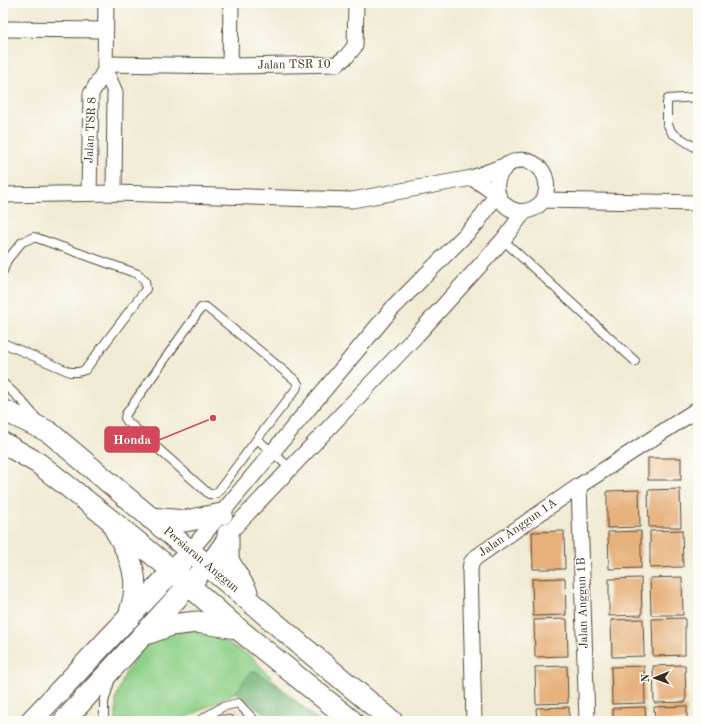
<svg xmlns="http://www.w3.org/2000/svg" width="701" height="724" viewBox="0 0 701 724" font-family="'Old Standard TT',serif">
<style>
.built{fill:#ecd8ba}
.green{fill:#8ed088;stroke:#647d53}
.forest{fill:#72b274;stroke:#566e49}
.building{fill:#e6b17b}
.lines{fill:none;stroke-linecap:round;stroke-linejoin:round}
.lane-casing{stroke:#564739;stroke-width:10}
.street-casing{stroke:#564739;stroke-width:17}
.secondary-casing{stroke:#564739;stroke-width:23}
.lane{stroke:#fff;stroke-width:8}
.street{stroke:#fff;stroke-width:15}
.secondary{stroke:#fff;stroke-width:21}
.labels{text-anchor:middle;dominant-baseline:central;stroke-width:3;stroke-linejoin:round;paint-order:stroke}
.street-label{font-size:12px;fill:#3b2a1e;stroke:#fdfcf7}
.leader{fill:none;stroke:#d1495b;stroke-width:1.5}
.callout-dot{fill:#d1495b;stroke:#fdfcf7;stroke-width:1.5}
.callout{fill:#d1495b;stroke:#d1495b;stroke-width:1.5}
.callout-label{font-size:13px;text-anchor:middle;font-weight:bold;fill:#fff}
</style>
<rect width="100%" height="100%" fill="#fdfcf7"/>
<filter id="ink" filterUnits="userSpaceOnUse"><feTurbulence type="fractalNoise" baseFrequency=".025" numOctaves="2"/><feDisplacementMap in="SourceGraphic" scale="8" xChannelSelector="R" yChannelSelector="G"/><feConvolveMatrix kernelMatrix="1 2 1 2 8 2 1 2 1" color-interpolation-filters="sRGB"/></filter>
<filter id="wash" filterUnits="userSpaceOnUse"><feTurbulence type="fractalNoise" baseFrequency=".012" numOctaves="4" result="noise"/><feDisplacementMap in="SourceGraphic" scale="16" xChannelSelector="R" yChannelSelector="G"/><feGaussianBlur stdDeviation="0.9" result="paint"/><feColorMatrix in="noise" values="0 0 0 0 0 0 0 0 0 0 0 0 0 0 0 0 0 1.4 0 .05"/><feComposite in="paint" operator="in"/></filter>
<g filter="url(#wash)">
<rect width="100%" height="100%" fill="#f0ebd4"/>
<!-- built -->
<path class="built" d="M236 707 250 721H206L223 711Z"/>
<!-- green -->
<path class="green" d="M204 629 252 657 279 686 252 670 236 692 180 721H116V698L125 674 142 648 174 630Z"/>
<!-- forest -->
<path class="forest" d="M252 670 279 686 319 721H274L236 692Z"/>
<g id="blocks">
<!-- building -->
<g class="building">
<rect x="648" y="458" width="33" height="22"/>
<path d="M680 489 681 527H649L648 490Z"/>
<path d="M639 490 640 527 607 528V491Z"/>
<path d="M682 530 683 567 650 568V531Z"/>
<path d="M564 531 565 569H533L532 532Z"/>
<path d="M641 531V568L609 569 608 532Z"/>
<path d="M682 577 683 615H651L650 578Z"/>
<path d="M565 578 566 615 533 616 532 579Z"/>
<path d="M641 578 642 615 609 616V579Z"/>
<path d="M685 618V655L653 656 652 619Z"/>
<path d="M567 619 568 656 535 657 534 620Z"/>
<path d="M643 619 644 656 612 657 611 620Z"/>
<path d="M685 665 686 702 654 703 653 666Z"/>
<path d="M567 666 568 703 536 704 535 667Z"/>
<path d="M644 666 645 703 612 704 611 667Z"/>
<path d="M687 706V721H655L654 707Z"/>
<path d="M569 707V721H537L536 708Z"/>
<path d="M645 707 646 721H613V708Z"/>
</g>
</g>
</g>
<g filter="url(#ink)">
<use href="#blocks" fill-opacity="0" stroke="#564739" stroke-width="1"/>
<g class="lines">
<defs>
<g id="lane">
<path d="M698 97 668 99 667 103V123L672 133 698 149"/>
<path d="M503 240 635 361"/>
<path d="M3 271 7 260 22 242 34 237 138 274 145 281 146 289 85 370 78 372H70L3 343"/>
<path d="M206 307 295 380 298 384 296 389 257 439 217 493 213 494H209L127 421 125 418 126 414 201 308Z"/>
<path d="M3 383 21 400 38 420"/>
<path d="M257 439 290 468"/>
<path d="M104 721V702L111 678"/>
<path d="M199 721 222 707 238 703 255 721"/>
<path d="M212 721 215 719 230 720 231 721"/>
</g>
<g id="street">
<path d="M3 29 105 30"/>
<path d="M105 64 230 66 231 3"/>
<path d="M230 66 337 64 347 56 355 46 356 3"/>
<path d="M105 70 115 92 114 193"/>
<path d="M89 193 91 94 105 70 106 3"/>
<path d="M3 195 114 193 352 200 472 178 509 164"/>
<path d="M544 200C550 184 546 166 527 161 520 159 512 161 507 166 478 190 516 232 544 200L698 203"/>
<path d="M579 486 587 721"/>
<path d="M190 551 390 311 477 223 497 194 472 178"/>
<path d="M206 565 228 534 416 336 503 240 524 212"/>
<path d="M474 721 470 571 471 563 475 558 579 486 698 409"/>
</g>
<g id="secondary">
<path d="M3 410 49 432 254 605 302 646 392 721"/>
<path d="M3 443 38 463 108 518 173 571 237 628 352 721"/>
<path d="M150 518 185 521 222 514"/>
<path d="M114 528C127 549 138 571 134 596 133 603 130 611 129 618"/>
<path d="M228 534V560L247 592"/>
<path d="M146 634 171 625 197 622 237 628"/>
<path d="M31 721 182 561"/>
<path d="M64 721 198 575"/>
</g>
</defs>
<!-- lane casing -->
<use href="#lane" class="lane-casing"/>
<!-- street casing -->
<use href="#street" class="street-casing"/>
<!-- secondary casing -->
<use href="#secondary" class="secondary-casing"/>
<!-- lane -->
<use href="#lane" class="lane"/>
<!-- street -->
<use href="#street" class="street"/>
<!-- secondary -->
<use href="#secondary" class="secondary"/>
</g>
</g>
<g class="labels">
<!-- street labels -->
<g class="street-label">
<text transform="translate(294 65) rotate(-1)">Jalan TSR 10</text>
<text transform="translate(91 130) rotate(-87)">Jalan TSR 8</text>
<text transform="translate(518 528) rotate(-35)">Jalan Anggun 1A</text>
<text transform="translate(201 560) rotate(40)">Persiaran Anggun</text>
<text transform="translate(583 603) rotate(-92)">Jalan Anggun 1B</text>
</g>
</g>
<!-- callouts -->
<path class="leader" d="M213 418L159 440"/>
<circle class="callout-dot" cx="213" cy="418" r="4"/>
<rect class="callout" x="105" y="427" width="54" height="25" rx="4"/>
<g class="callout-label">
<text x="132" y="444">Honda</text>
</g>
<!-- margin -->
<rect width="701" height="724" fill="none" stroke="#fdfcf7" stroke-width="16"/>
<!-- north arrow -->
<g transform="translate(655 678) rotate(269)" stroke="#fdfcf7" stroke-width="3" paint-order="stroke">
<path d="M0-3L7 15L0 10L-7 15Z" fill="#3b2a1e"/>
<text y="-6" font-size="11" font-weight="bold" text-anchor="middle" fill="#3b2a1e">N</text>
</g>
</svg>
